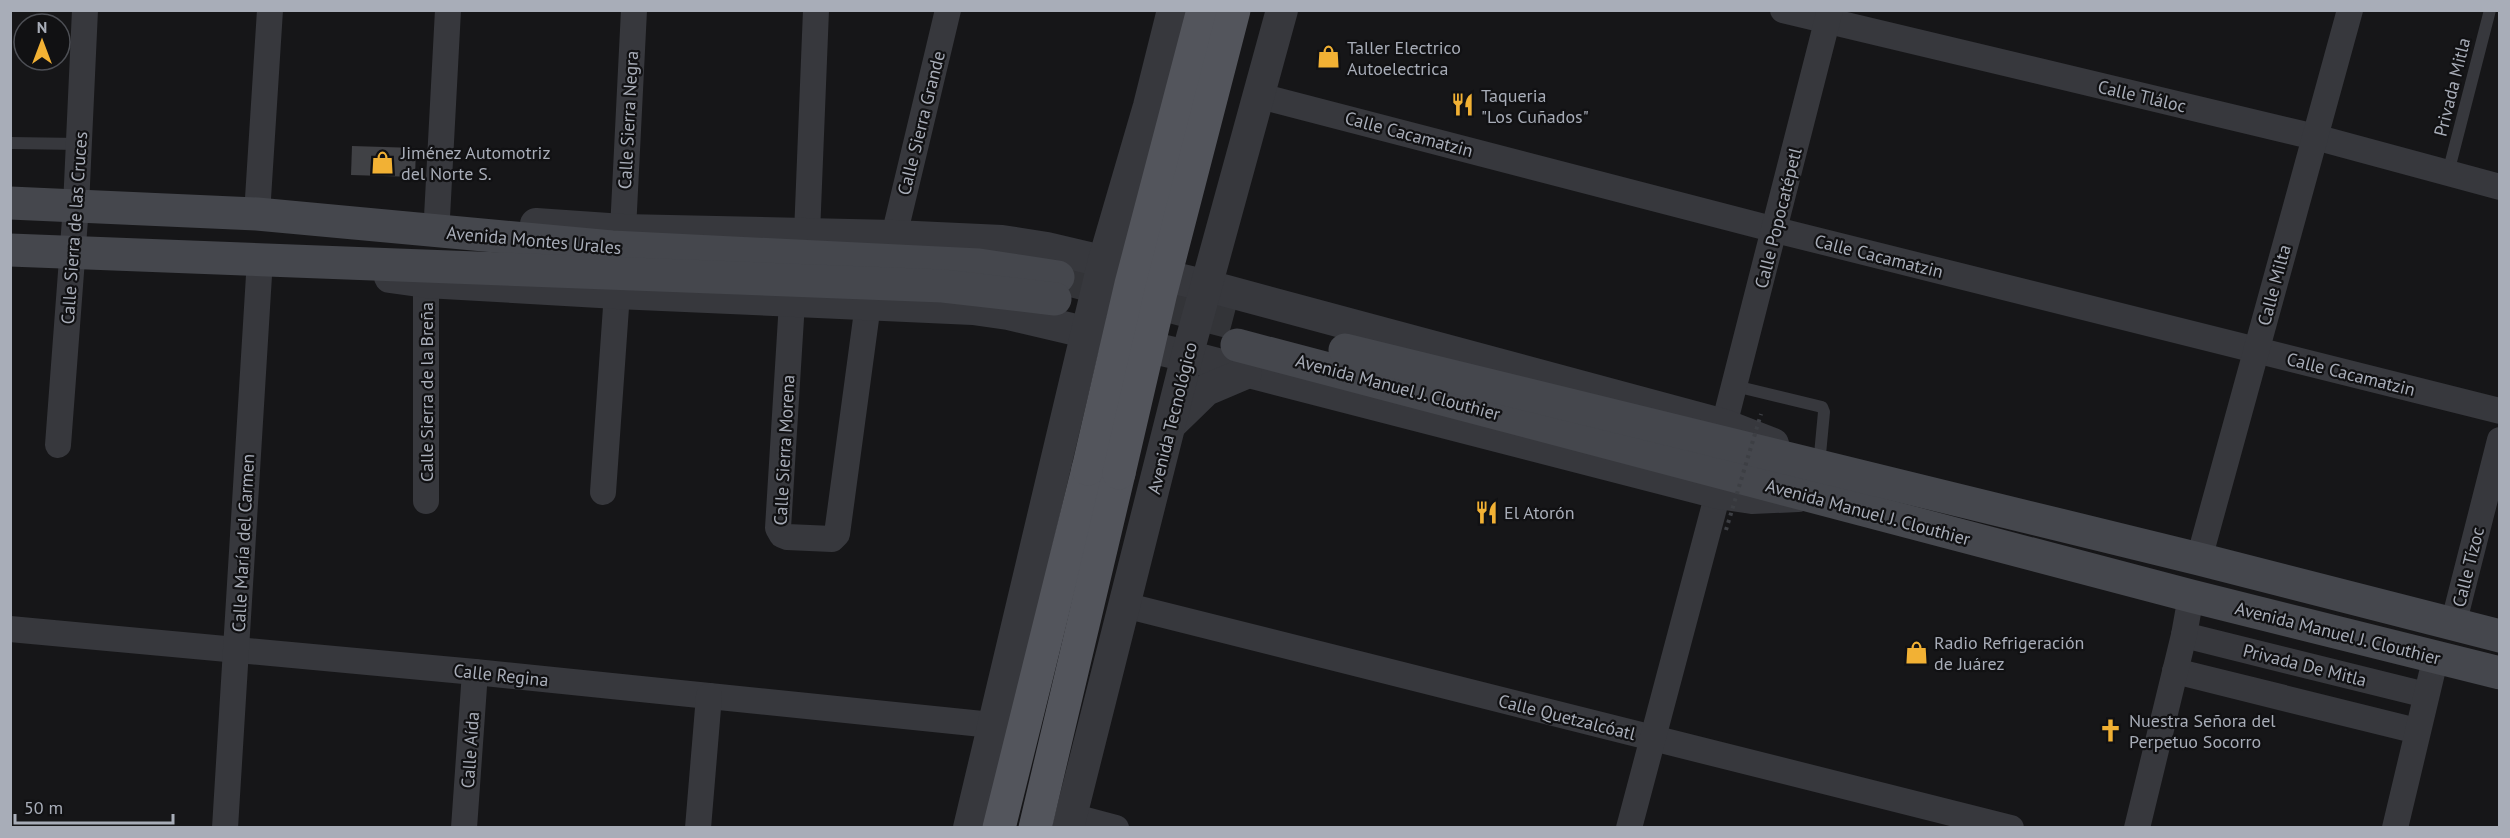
<svg xmlns="http://www.w3.org/2000/svg" width="2510" height="838" viewBox="0 0 2510 838" font-family="'PT Sans',sans-serif">
<style>
.building{fill:#404145}
.lines{fill:none;stroke-linecap:round;stroke-linejoin:round}
.secondary-tunnel{stroke:#333438;stroke-width:33;stroke-dasharray:33 16;stroke-linecap:butt}
.service{stroke:#37383d;stroke-width:12}
.minor{stroke:#37383d;stroke-width:26}
.tertiary{stroke:#37383d;stroke-width:32}
.secondary{stroke:#45474d;stroke-width:33}
.primary{stroke:#53555c;stroke-width:33}
.path-bridge{stroke:#3d3f44;stroke-width:4;stroke-dasharray:3 4.5;stroke-linecap:butt}
.primary-bridge{stroke:#53555c;stroke-width:33}
.labels{text-anchor:middle;dominant-baseline:central;stroke-width:4.5;stroke-linejoin:round;paint-order:stroke}
.poi-label{font-size:18px;fill:#a8adb8;stroke:#111113;text-anchor:start}
.street-label{font-size:18px;fill:#a8adb8;stroke:#111113}
</style>
<rect width="100%" height="100%" fill="#161618"/>
<!-- building -->
<path class="building" d="M352 146 416 148 415 177 351 175Z"/>
<g class="lines">
<!-- secondary-tunnel -->
<path class="secondary-tunnel" d="M1058 277 1245 326"/>
<!-- service -->
<g class="service">
<path d="M10 143 80 144"/>
<path d="M2448 173 2490 10"/>
<path d="M1735 386 1822 407 1824 412 1819 465"/>
</g>
<!-- minor -->
<g class="minor">
<path d="M1783 10 2315 137 2500 187"/>
<path d="M1260 96 1776 230 2500 411"/>
<path d="M257 214 270 10"/>
<path d="M437 217 448 10"/>
<path d="M623 230 634 10"/>
<path d="M807 234 816 10"/>
<path d="M894 236 948 10"/>
<path d="M426 282V501"/>
<path d="M792 302 778 528 782 535 787 537 832 539 837 534 868 304"/>
<path d="M1724 425 1830 10"/>
<path d="M58 445 76 206 85 10"/>
<path d="M603 492 617 293"/>
<path d="M2199 559 2350 10"/>
<path d="M1124 605 2011 828"/>
<path d="M2453 625 2500 440"/>
<path d="M10 629 475 672 992 725"/>
<path d="M2184 635 2426 695"/>
<path d="M2175 671 2417 731"/>
<path d="M1071 816 1116 828"/>
<path d="M225 828 260 259"/>
<path d="M464 828 475 672"/>
<path d="M698 828 709 696"/>
<path d="M1629 828 1718 493"/>
<path d="M2137 828 2184 635 2191 596"/>
<path d="M2395 828 2436 656"/>
</g>
<!-- tertiary -->
<g class="tertiary">
<path d="M536 224 623 230 894 236 1002 241 1047 248 1208 286 1724 425 1773 444"/>
<path d="M390 277 426 282 617 293 973 309 1008 314 1187 356 1718 493 1752 498 1798 496"/>
<path d="M1171 424 1206 390 1246 373"/>
<path d="M969 828 1104 260 1149 106 1173 10"/>
<path d="M1068 828 1187 356 1282 10"/>
</g>
<!-- secondary -->
<g class="secondary">
<path d="M10 203 257 214 612 247 979 265 1058 277"/>
<path d="M10 250 943 286 1055 299"/>
<path d="M1237 345 2191 596 2500 673"/>
<path d="M1345 350 2199 559 2500 636"/>
</g>
<!-- primary -->
<g class="primary">
<path d="M999 828 1088 469"/>
<path d="M1035 828 1119 473"/>
</g>
<!-- path-bridge -->
<path class="path-bridge" d="M1726 530 1761 414"/>
<!-- primary-bridge -->
<g class="primary-bridge">
<path d="M1088 469 1131 284 1203 10"/>
<path d="M1119 473 1161 292 1234 10"/>
</g>
</g>
<!-- icons -->
<defs>
<symbol id="shop-bare" viewBox="-9 -9 18 18"><path d="M-5-2.5h2.3a2.7 3.5 0 0 1 5.4 0H5L5.5 6h-11ZM-1.5-2.5h3a1.5 2.3 0 0 0-3 0Z" fill="#f2b134" stroke="#111113" stroke-width="2.5" paint-order="stroke"/></symbol>
<symbol id="restaurant-bare" viewBox="-9 -9 18 18"><path d="M-5-6h1v4h1v-4h1v4h1v-4h1v5L-1.5 .5V6h-2V.5L-5-1ZM5-6V6H3V1.5H1.5Q1.5-4 5-6Z" fill="#f2b134" stroke="#111113" stroke-width="2.5" paint-order="stroke"/></symbol>
<symbol id="church-bare" viewBox="-9 -9 18 18"><path d="M-1.2-6h2.4v3.5h3.3v2.4h-3.3V6h-2.4V-.1h-3.3v-2.4h3.3Z" fill="#f2b134" stroke="#111113" stroke-width="2.5" paint-order="stroke"/></symbol>
</defs>
<g fill-rule="evenodd">
<use href="#shop-bare" x="1312" y="40" width="33" height="33"/>
<use href="#restaurant-bare" x="1446" y="88" width="33" height="33"/>
<use href="#shop-bare" x="366" y="146" width="33" height="33"/>
<use href="#restaurant-bare" x="1470" y="496" width="33" height="33"/>
<use href="#shop-bare" x="1900" y="636" width="33" height="33"/>
<use href="#church-bare" x="2094" y="714" width="33" height="33"/>
</g>
<g class="labels">
<!-- poi labels -->
<g class="poi-label">
<text x="1347" y="47">Taller Electrico<tspan x="1347" dy="21">Autoelectrica</tspan></text>
<text x="1481" y="95">Taqueria<tspan x="1481" dy="21">"Los Cuñados"</tspan></text>
<text x="401" y="152">Jiménez Automotriz<tspan x="401" dy="21">del Norte S.</tspan></text>
<text x="1504" y="512">El Atorón</text>
<text x="1934" y="642">Radio Refrigeración<tspan x="1934" dy="21">de Juárez</tspan></text>
<text x="2129" y="720">Nuestra Señora del<tspan x="2129" dy="21">Perpetuo Socorro</tspan></text>
</g>
<!-- street labels -->
<g class="street-label">
<text transform="translate(2452 87) rotate(-76)">Privada Mitla</text>
<text transform="translate(2142 96) rotate(13)">Calle Tláloc</text>
<text transform="translate(628 120) rotate(-87)">Calle Sierra Negra</text>
<text transform="translate(921 123) rotate(-76)">Calle Sierra Grande</text>
<text transform="translate(1409 134) rotate(15)">Calle Cacamatzin</text>
<text transform="translate(1778 218) rotate(-76)">Calle Popocatépetl</text>
<text transform="translate(74 228) rotate(-86)">Calle Sierra de las Cruces</text>
<text transform="translate(534 240) rotate(5)">Avenida Montes Urales</text>
<text transform="translate(1879 256) rotate(14)">Calle Cacamatzin</text>
<text transform="translate(2274 285) rotate(-75)">Calle Milta</text>
<text transform="translate(2351 374) rotate(14)">Calle Cacamatzin</text>
<text transform="translate(1398 387) rotate(15)">Avenida Manuel J. Clouthier</text>
<text transform="translate(426 392) rotate(-90)">Calle Sierra de la Breña</text>
<text transform="translate(1172 418) rotate(-76)">Avenida Tecnológico</text>
<text transform="translate(784 450) rotate(-87)">Calle Sierra Morena</text>
<text transform="translate(1868 512) rotate(15)">Avenida Manuel J. Clouthier</text>
<text transform="translate(243 543) rotate(-87)">Calle María del Carmen</text>
<text transform="translate(2468 567) rotate(-76)">Calle Tízoc</text>
<text transform="translate(2338 633) rotate(14)">Avenida Manuel J. Clouthier</text>
<text transform="translate(2305 665) rotate(14)">Privada De Mitla</text>
<text transform="translate(501 675) rotate(6)">Calle Regina</text>
<text transform="translate(1567 717) rotate(14)">Calle Quetzalcóatl</text>
<text transform="translate(470 750) rotate(-86)">Calle Aída</text>
</g>
</g>
<!-- border -->
<rect width="2510" height="838" fill="none" stroke="#a8adb8" stroke-width="24"/>
<!-- north arrow -->
<g transform="translate(42 42)"><circle r="28" fill="#111113" stroke="#4d4f55" stroke-width="1.5"/>
<path d="M0-4.5L10 22L0 15L-10 22Z" fill="#f2b134"/>
<text y="-9" font-size="16" font-weight="bold" text-anchor="middle" fill="#a8adb8">N</text>
</g>
<!-- scale -->
<path d="M15 814v9h158v-9" fill="none" stroke="#a8adb8" stroke-width="3"/>
<text x="24" y="814" font-size="18" fill="#a8adb8" stroke="#111113" stroke-width="4.5" paint-order="stroke">50 m</text>
</svg>
